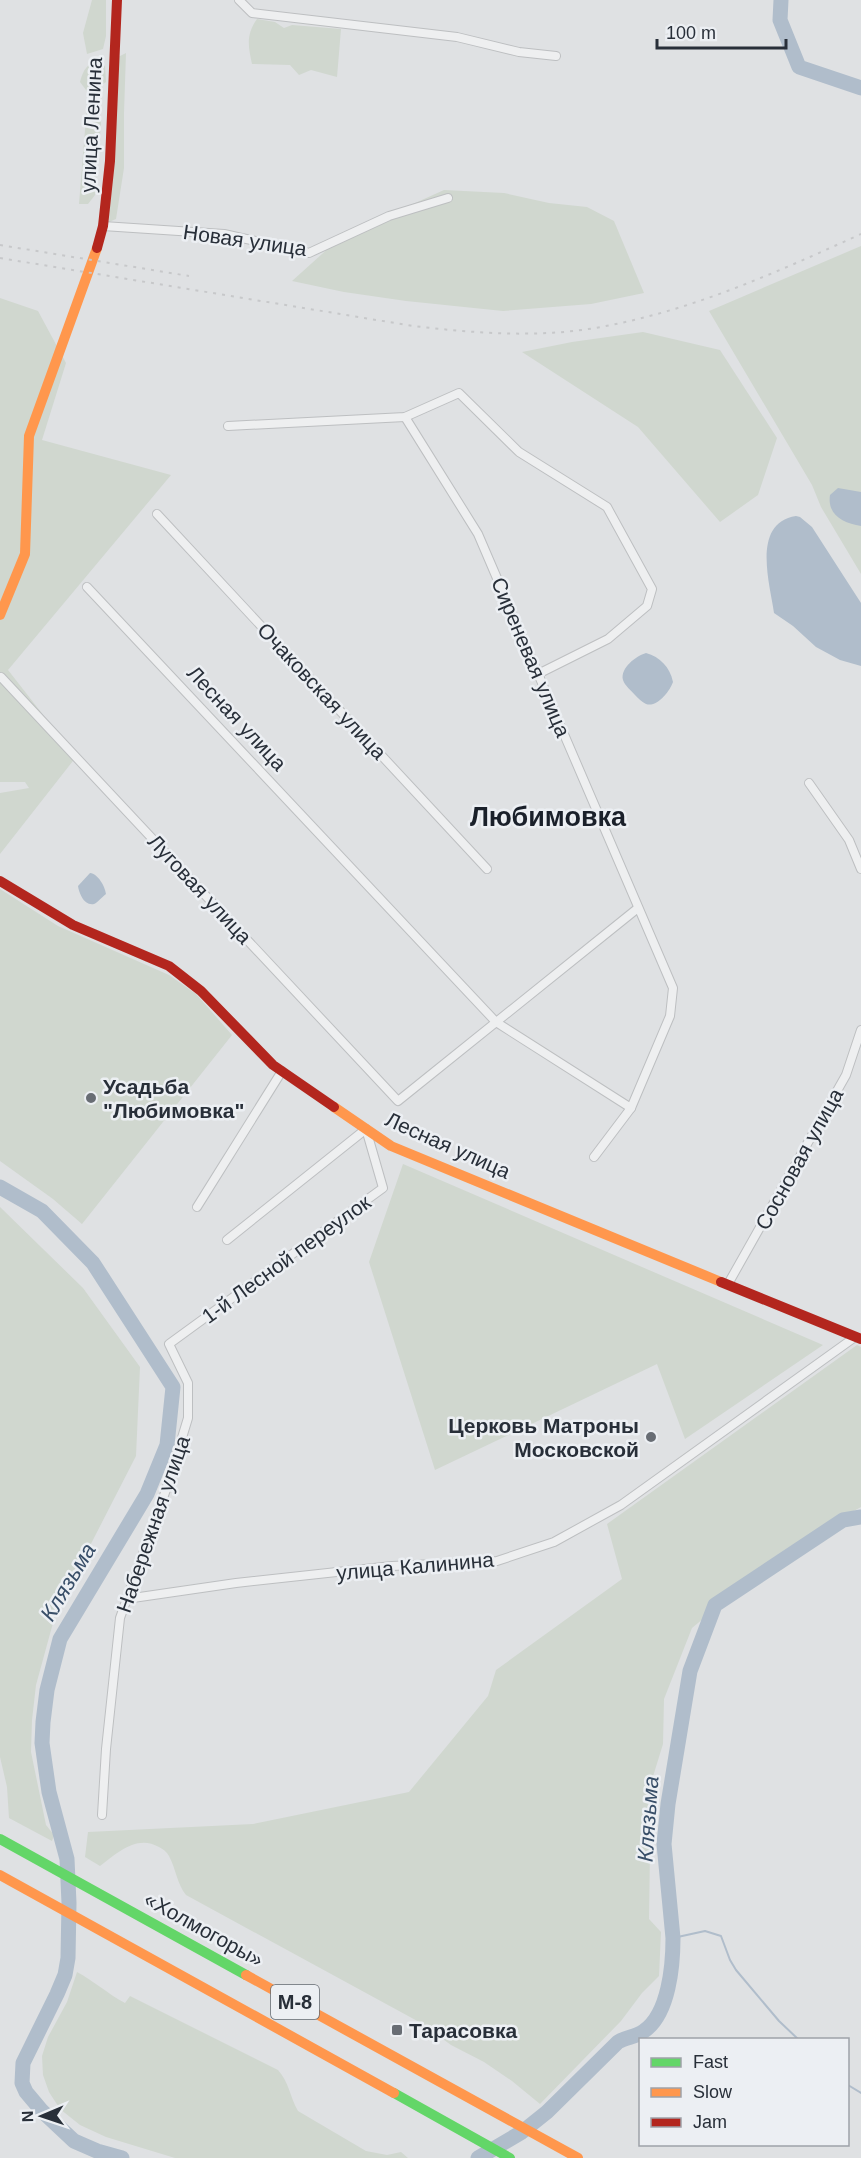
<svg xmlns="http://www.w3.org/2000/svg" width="861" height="2158" viewBox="0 0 861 2158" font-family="Arial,sans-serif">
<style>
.green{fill:#d0d7cf}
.water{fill:#b0bdcb}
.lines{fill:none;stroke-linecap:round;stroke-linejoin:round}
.stream{stroke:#b0bdcb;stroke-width:2}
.river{stroke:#b0bdcb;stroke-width:15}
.street-casing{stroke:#bdbfc1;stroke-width:10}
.street{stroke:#eeeff0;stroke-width:8}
.fast{stroke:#63d668;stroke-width:10}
.slow{stroke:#ff974d;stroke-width:10}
.jam{stroke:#b3261e;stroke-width:10}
.rail{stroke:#c7c8ca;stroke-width:2;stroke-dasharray:3 6;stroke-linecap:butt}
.poi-dot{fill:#686d74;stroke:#eceff3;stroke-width:2}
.labels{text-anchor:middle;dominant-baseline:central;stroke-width:5;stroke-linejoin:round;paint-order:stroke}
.shield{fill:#eceff3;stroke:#636971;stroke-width:1.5}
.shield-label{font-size:20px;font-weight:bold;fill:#282f39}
.street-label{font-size:21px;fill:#282f39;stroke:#eceff3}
.poi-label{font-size:21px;font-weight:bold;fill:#282f39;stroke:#eceff3;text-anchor:start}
.water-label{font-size:22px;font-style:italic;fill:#384e68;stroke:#eceff3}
.district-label{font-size:27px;font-weight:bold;fill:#1a202a;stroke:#eceff3}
</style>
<rect width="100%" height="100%" fill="#dfe1e3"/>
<!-- green -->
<g class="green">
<path d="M92 0H106V36L103 49 87 54 83 33Z"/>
<path d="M257 19 275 22 284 28 292 25 341 29 337 77 311 70 299 75 290 65 252 64C248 46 246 34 257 19Z"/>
<path d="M126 53 124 113V168L116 219 109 222 116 58Z"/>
<path d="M100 60 105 66 106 82 89 94 80 82C83 70 87 63 100 60Z"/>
<path d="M98 94 101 123 95 195 88 204H79L87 105Z"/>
<path d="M444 190 504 193 549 203 587 207 614 221 644 293 591 304 503 311 406 301 344 292 292 281 342 236Z"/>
<path d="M861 246V574L821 507 812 485 709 311Z"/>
<path d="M0 298 38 311 66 363 42 440 171 475 8 670 76 757 0 854V793L29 788 25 782H0Z"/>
<path d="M643 332 720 350 777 438 758 495 720 522 638 427 522 352 572 342Z"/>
<path d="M0 889 58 926 169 975 196 994 232 1035 82 1224 53 1199 0 1161Z"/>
<path d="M403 1164 823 1345 685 1439 657 1364 435 1470 369 1262Z"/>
<path d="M0 1207 83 1288 140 1367 136 1456 56 1612 36 1685 32 1720 31 1752 46 1825 54 1835 52 1841 9 1818 7 1787 0 1757Z"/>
<path d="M857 1345 861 1347V1507L791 1546 692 1628 664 1699 663 1744 651 1783 649 1919 661 1932 659 1976 642 1993 621 2021 540 2104 512 2081 484 2062 451 2045 421 2023 186 1895C177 1884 176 1869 169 1856 167 1852 163 1849 159 1847 137 1834 117 1853 100 1866L85 1857 88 1832 253 1824 409 1792 488 1696 496 1670 622 1579 607 1524Z"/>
<path d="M77 1972C94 1981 108 1994 125 2003L130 1996 278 2070C289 2082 290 2097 298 2111L366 2151 387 2155 401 2152 408 2158H175L106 2137 80 2125 60 2109 49 2092 43 2075 42 2056 48 2037 67 2002Z"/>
</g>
<!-- water -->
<g class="water">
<path d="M838 488 861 492V526C843 523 827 515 830 495Z"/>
<path d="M796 516 800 517 812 527 861 603V666L840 660 816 647 793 626 774 613C770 584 751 523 796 516Z"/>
<path d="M646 653C660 657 670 667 673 682 670 691 657 708 646 704 642 702 638 698 635 695 631 690 625 686 623 680 620 668 636 656 646 653Z"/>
<path d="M90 873C98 874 105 886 106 894 102 897 97 903 94 904 84 906 79 893 78 886Z"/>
</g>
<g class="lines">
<!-- stream -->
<g class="stream">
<path d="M673 1938 705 1931 721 1936 730 1960 736 1970 779 2021 799 2040"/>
<path d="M848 2085 861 2093"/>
</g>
<!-- river -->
<g class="river">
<path d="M781 0 780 20 799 67 861 88"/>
<path d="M0 1187 42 1211 93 1263 173 1387 167 1445 147 1494 60 1639 47 1690 43 1722 42 1743 49 1792 67 1859 69 1903 68 1958 65 1975 57 1994 23 2063 22 2083 26 2092 42 2111 74 2141 97 2151 122 2158"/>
<path d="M478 2158 522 2132 547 2112 618 2042C626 2037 636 2037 644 2031 669 2014 673 1965 673 1938L664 1844 668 1804 690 1671 715 1605 843 1520 861 1517"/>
</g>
<defs>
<g id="street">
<path d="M239 0 252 13 457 37 519 52 556 56"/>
<path d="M103 226 224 234 309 253 389 216 448 198"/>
<path d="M405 417 478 534 673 988 670 1016 631 1108 594 1157"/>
<path d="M228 426 405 417 459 393 519 452 607 507 652 589 647 606 608 639 538 674"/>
<path d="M157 514 487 869"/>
<path d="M87 587 496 1022 631 1108"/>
<path d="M1 677 398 1101 638 908"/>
<path d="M809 783 849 840 861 869"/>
<path d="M197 1207 282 1071"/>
<path d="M728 1284 846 1075 861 1030"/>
<path d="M126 1599 236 1583 392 1566 497 1561 554 1542 621 1505 855 1337"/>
<path d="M102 1815 106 1749 120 1618 167 1487 188 1418V1383L169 1344 383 1188 366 1129 227 1240"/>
</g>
</defs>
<!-- street casing -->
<use href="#street" class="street-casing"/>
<!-- street -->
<use href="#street" class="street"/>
<!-- fast -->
<g class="fast">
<path d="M0 1839 246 1975"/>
<path d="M394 2093 510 2158"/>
</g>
<!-- slow -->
<g class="slow">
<path d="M0 615 25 554 29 436 97 248"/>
<path d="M334 1107 391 1146 721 1282"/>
<path d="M0 1875 394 2093"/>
<path d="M246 1975 578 2158"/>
</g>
<!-- jam -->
<g class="jam">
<path d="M97 248 103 226 110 161 117 0"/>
<path d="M0 881 73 925 169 966 201 991 273 1065 334 1107"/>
<path d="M721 1282 861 1339"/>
</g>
<!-- rail -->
<g class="rail">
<path d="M0 245 189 276"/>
<path d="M0 258 413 326C474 333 535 338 595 328 689 312 775 273 861 234"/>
</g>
</g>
<!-- markers -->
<g class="poi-dot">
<circle cx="91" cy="1098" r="6"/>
<circle cx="651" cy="1437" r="6"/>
<rect x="391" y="2024" width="12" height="12" rx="3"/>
</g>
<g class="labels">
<!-- shield labels -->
<rect class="shield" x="271" y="1985" width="48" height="34" rx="4.5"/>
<g class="shield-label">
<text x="295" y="2002">М-8</text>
</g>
<!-- street labels -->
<g class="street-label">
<text transform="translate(91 125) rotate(-87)">улица Ленина</text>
<text transform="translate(245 240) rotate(8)">Новая улица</text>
<text transform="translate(531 657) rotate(67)">Сиреневая улица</text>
<text transform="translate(322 691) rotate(47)">Очаковская улица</text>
<text transform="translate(237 718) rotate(47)">Лесная улица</text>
<text transform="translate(200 889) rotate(47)">Луговая улица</text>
<text transform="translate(448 1145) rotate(24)">Лесная улица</text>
<text transform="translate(799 1159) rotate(-61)">Сосновая улица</text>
<text transform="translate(286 1259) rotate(-36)">1-й Лесной переулок</text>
<text transform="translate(153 1524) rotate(-71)">Набережная улица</text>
<text transform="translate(415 1566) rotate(-5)">улица Калинина</text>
<text transform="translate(204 1929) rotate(29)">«Холмогоры»</text>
</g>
<!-- poi labels -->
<g class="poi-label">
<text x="103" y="1086">Усадьба<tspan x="103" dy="24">"Любимовка"</tspan></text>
<text x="639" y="1425" text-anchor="end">Церковь Матроны<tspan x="639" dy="24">Московской</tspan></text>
<text x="409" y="2030">Тарасовка</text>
</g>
<!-- water labels -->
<g class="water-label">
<text transform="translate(68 1582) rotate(-59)">Клязьма</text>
<text transform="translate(648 1819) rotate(-86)">Клязьма</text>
</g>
<!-- district labels -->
<g class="district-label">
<text x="548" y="817">Любимовка</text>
</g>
</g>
<!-- legend -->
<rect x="639" y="2038" width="210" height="108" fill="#eceff3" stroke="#9ea2a9" stroke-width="1.5"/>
<rect x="651" y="2058" width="30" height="9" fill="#63d668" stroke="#9ea2a9" stroke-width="1.5"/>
<text x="693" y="2068" font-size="18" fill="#282f39">Fast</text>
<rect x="651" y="2088" width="30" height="9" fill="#ff974d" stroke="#9ea2a9" stroke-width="1.5"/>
<text x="693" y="2098" font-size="18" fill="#282f39">Slow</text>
<rect x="651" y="2118" width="30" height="9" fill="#b3261e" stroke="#9ea2a9" stroke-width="1.5"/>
<text x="693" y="2128" font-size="18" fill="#282f39">Jam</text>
<!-- north arrow -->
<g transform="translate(42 2116) rotate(268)" stroke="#eceff3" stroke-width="4.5" paint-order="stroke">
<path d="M0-4.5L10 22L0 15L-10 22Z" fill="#282f39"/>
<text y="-9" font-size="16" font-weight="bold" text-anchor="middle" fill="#282f39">N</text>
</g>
<!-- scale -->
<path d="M657 39v9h129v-9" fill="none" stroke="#282f39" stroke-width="3"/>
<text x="666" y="39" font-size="18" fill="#282f39" stroke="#eceff3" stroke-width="4.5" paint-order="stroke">100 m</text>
</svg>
